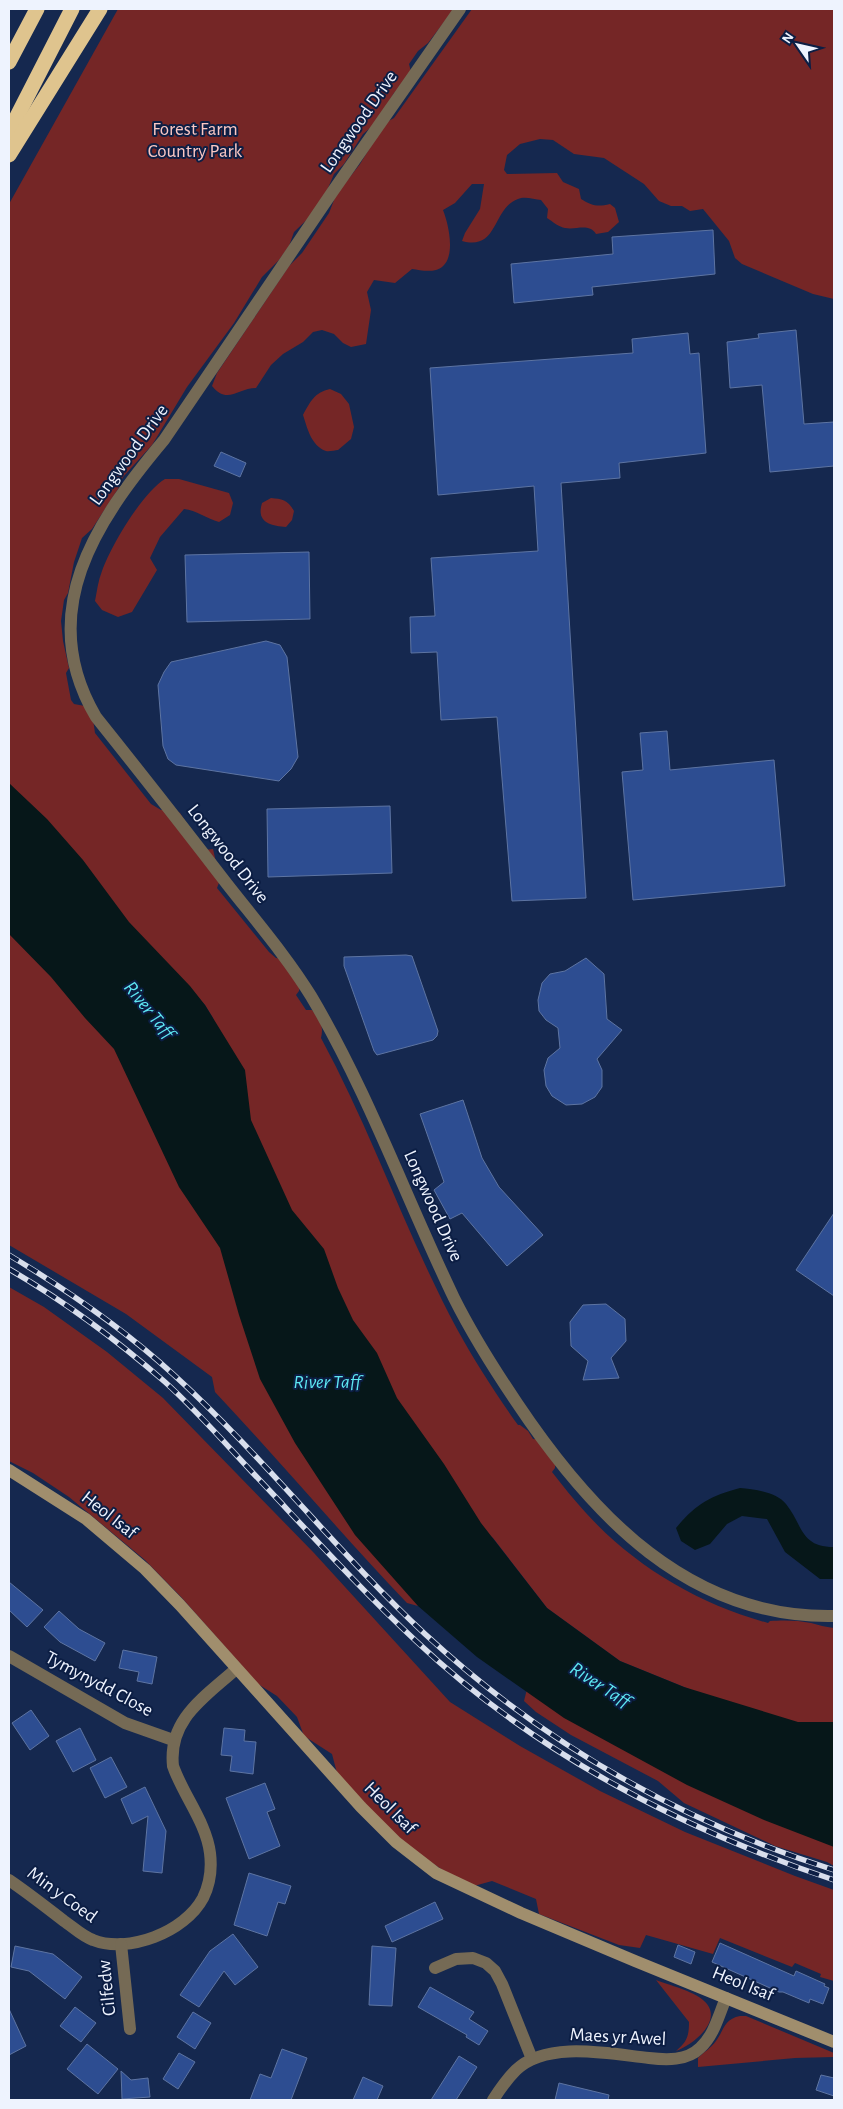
<svg xmlns="http://www.w3.org/2000/svg" width="843" height="2109" viewBox="0 0 843 2109" font-family="'Alegreya Sans',sans-serif">
<style>
.green{fill:#752626}
.water{fill:#061719}
.building{fill:#2d4d91;stroke:#5d74a2}
.lines{fill:none;stroke-linecap:round;stroke-linejoin:round}
.street{stroke:#756a55;stroke-width:12}
.secondary{stroke:#a08e6d;stroke-width:12}
.highway{stroke:#dfc48e;stroke-width:15}
.rail-casing{stroke:#d8deec;stroke-width:5.5}
.rail{stroke:#0c1e44;stroke-width:4;stroke-dasharray:11;stroke-linecap:butt}
.labels{text-anchor:middle;dominant-baseline:central;stroke-width:4;stroke-linejoin:round;paint-order:stroke}
.street-label{font-size:19px;fill:#eef3fe;stroke:#0c1e44}
.park-label{font-size:19px;fill:#fac7c3;stroke:#0c1e44}
.water-label{font-size:20px;font-style:italic;fill:#5de6f2;stroke:#0c1e44}
</style>
<rect width="100%" height="100%" fill="#15284f"/>
<!-- green -->
<g class="green">
<path d="M118 9H454L428 43 418 51 409 64 411 72 407 81 394 93 375 124 363 134 344 164 334 174 320 207 294 232 289 246 279 260 262 277 234 323 187 387 152 445 123 477 118 489 92 529 82 538 74 562 68 593 64 600 61 621 63 641 69 668 66 673 71 700 74 704 85 706 93 719 95 733 151 804 161 810 174 809 180 813 189 827 196 851 213 849 220 880 217 888 269 952 276 958 291 960 302 973 299 991 296 995 306 1010H312C320 1019 324 1026 321 1038 372 1132 406 1234 457 1329 474 1360 497 1396 518 1425H520L528 1431 533 1439 547 1440 556 1448 555 1468 552 1472C563 1486 574 1500 586 1513 635 1567 699 1604 768 1623L770 1621C782 1620 798 1620 811 1623 819 1625 825 1627 834 1628V1746L742 1715 689 1689 620 1661 547 1608 493 1538 482 1530 426 1447 366 1349 298 1229 256 1149 213 1018 205 1005 9 796V204Z"/>
<path d="M472 9H834V299L813 294 742 264 735 258 729 241 703 209 690 211 682 206H671L659 201 644 184 604 158 574 154 553 140 540 139 520 144 507 155 504 170 507 174 557 173 563 182 579 189 581 199C592 206 598 207 610 204L615 208 619 222 608 232 596 234C589 223 577 230 565 228 559 227 553 222 547 218L548 209 541 200C534 199 524 196 518 199 492 208 499 251 462 241L465 233 480 209 484 184H472L455 203 443 210C449 225 458 264 436 270 428 272 419 270 412 269L395 283 374 280 367 292 371 310 366 344 351 347 343 343 334 334 322 330 313 332 303 342 283 354 271 365 256 388C238 388 227 405 212 386L217 373 289 266 302 253 329 213 336 195 360 164 385 123 394 118Z"/>
<path d="M330 389 341 394 349 404 354 427 351 439 338 450C335 450 329 452 326 451 311 446 307 427 303 415 310 402 315 392 330 389Z"/>
<path d="M165 479H179L229 493 233 503 230 515 219 522C207 519 196 510 184 509L160 537 150 558 157 570 132 612 118 617 102 610 95 601C97 591 98 581 102 571 111 546 142 493 165 479Z"/>
<path d="M271 498C282 499 288 500 294 511L292 520 286 527C270 526 256 522 262 503Z"/>
<path d="M9 895 110 1028 417 1592 418 1606 407 1603C341 1534 280 1461 215 1392L212 1377 126 1314 9 1245Z"/>
<path d="M9 1287 44 1307 107 1352 163 1398 314 1553 450 1702 520 1746 600 1791 685 1832 795 1876 834 1890V1981L820 1977 821 1974 795 1963 792 1967 720 1938 713 1954 646 1935 640 1948 619 1945 539 1914 536 1899 492 1881 474 1886 450 1875 413 1850 378 1818 337 1773 332 1754 304 1736 297 1717 277 1696 258 1684 182 1598 145 1560 69 1497 33 1473 9 1461Z"/>
<path d="M528 1685 834 1839V1866L827 1862 775 1846 684 1803 658 1781 571 1735 536 1712 524 1701Z"/>
<path d="M656 1980C669 1985 693 1991 703 2000 726 2019 693 2045 676 2051 687 2042 689 2036 689 2022Z"/>
<path d="M740 2016H746L834 2053V2057L795 2058 698 2067V2058C704 2052 711 2048 716 2041 724 2030 724 2019 740 2016Z"/>
</g>
<!-- water -->
<g class="water">
<path d="M9 783 47 819 83 860 129 922 190 986 205 1005 245 1070 251 1120 292 1210 324 1249 338 1288 353 1320 377 1353 397 1398 444 1464 481 1523 547 1608 620 1661 684 1687 798 1722H834V1847L764 1820 687 1785 564 1718 477 1657 418 1606 355 1535 295 1443 260 1379 239 1315 220 1248 179 1187 114 1049 85 1018 51 977 9 934Z"/>
<path d="M740 1488C754 1489 777 1492 786 1504 803 1525 800 1547 834 1547V1579H820L785 1552 767 1519 742 1516 727 1524 710 1544 695 1550 681 1541 676 1528C696 1504 710 1496 740 1488Z"/>
</g>
<!-- building -->
<g class="building">
<path d="M713 230 715 274 592 287 593 295 514 303 511 264 613 254 612 237Z"/>
<path d="M796 330 804 424 834 422V466L770 472 762 385 730 388 727 342 759 338 758 334Z"/>
<path d="M688 333 690 354 699 353 706 453 619 463 620 478 561 483 586 898 512 901 497 717 441 720 437 652 411 653 410 617 435 616 431 558 538 551 534 486 438 495 430 368 633 353 632 339Z"/>
<path d="M221 452 246 463 240 477 214 466Z"/>
<path d="M309 552 310 619 187 622 185 555Z"/>
<path d="M266 641 280 645 287 657 298 757 291 769 279 781 176 765 168 759 163 746 158 685 164 672 171 662Z"/>
<path d="M667 731 670 770 774 760 785 886 633 900 622 772 643 770 640 733Z"/>
<path d="M390 806 392 873 268 877 267 809Z"/>
<path d="M406 955 412 956 438 1031 437 1036 433 1040 377 1055 374 1051 344 966V957Z"/>
<path d="M586 958 604 974 607 1019 622 1030 597 1059 602 1070V1087L595 1097 582 1104 566 1105 552 1096 546 1086 544 1070 548 1058 560 1048 558 1028 546 1020 539 1011 538 1000 542 983 550 974 565 971Z"/>
<path d="M463 1100 482 1158 499 1187 543 1235 507 1266 462 1213 450 1219 434 1190 444 1182 420 1114Z"/>
<path d="M834 1213V1296L796 1270Z"/>
<path d="M606 1304 625 1319 626 1341 611 1358 619 1378 583 1380 588 1361 571 1346 570 1322 583 1305Z"/>
<path d="M9 1582 43 1610 27 1627 9 1610Z"/>
<path d="M59 1611 79 1629 105 1643 95 1661 60 1642 44 1627Z"/>
<path d="M123 1650 157 1657 152 1684 137 1681 139 1672 119 1668Z"/>
<path d="M31 1710 49 1736 30 1750 12 1723Z"/>
<path d="M80 1728 96 1760 73 1772 56 1741Z"/>
<path d="M224 1728 245 1730 244 1741 256 1742 253 1774 230 1771 232 1756 221 1755Z"/>
<path d="M111 1757 127 1787 105 1798 90 1768Z"/>
<path d="M265 1783 275 1809 267 1812 280 1846 249 1859 226 1798Z"/>
<path d="M145 1787 166 1831 162 1873 143 1871 148 1816 132 1824 121 1799Z"/>
<path d="M249 1873 291 1886 285 1904 278 1902 267 1936 234 1925Z"/>
<path d="M435 1902 443 1919 392 1942 385 1926Z"/>
<path d="M233 1934 258 1967 235 1985 224 1971 199 2007 180 1995 210 1951Z"/>
<path d="M720 1943 794 1976 796 1971 825 1984 824 1986 829 1988 823 2004 810 1999 809 2003 783 1992H779L712 1962Z"/>
<path d="M678 1945 695 1952 691 1964 674 1957Z"/>
<path d="M15 1946 53 1954 82 1977 65 1999 29 1971 11 1967Z"/>
<path d="M372 1946 396 1948 392 2006 369 2005Z"/>
<path d="M430 1987 474 2012 469 2019 488 2031 479 2045 466 2037 467 2035 418 2007Z"/>
<path d="M75 2007 96 2023 81 2042 60 2026Z"/>
<path d="M9 2009 26 2046 9 2055Z"/>
<path d="M193 2012 211 2023 195 2049 177 2037Z"/>
<path d="M87 2044 118 2069 98 2094 67 2069Z"/>
<path d="M282 2049 307 2058 291 2100H250L260 2074 271 2078Z"/>
<path d="M179 2053 195 2062 178 2089 163 2079Z"/>
<path d="M459 2056 477 2067 456 2100H431Z"/>
<path d="M121 2071 131 2080 148 2078 150 2097 122 2099Z"/>
<path d="M821 2075 834 2078V2096L816 2090Z"/>
<path d="M363 2077 383 2086 377 2100H353Z"/>
<path d="M559 2083 609 2095 608 2100H555Z"/>
</g>
<g class="lines">
<!-- street -->
<g class="street">
<path d="M460 9 333 191 164 440C96 521 34 612 96 717 140 772 184 828 227 884 256 921 287 957 311 996 368 1092 406 1198 454 1298 472 1334 494 1369 517 1403 592 1515 689 1619 834 1616"/>
<path d="M9 1656 125 1723 173 1740"/>
<path d="M9 1880C28 1893 46 1907 64 1921 73 1927 82 1936 93 1940 128 1954 185 1932 203 1898 210 1884 212 1869 210 1853 206 1822 183 1795 173 1766 168 1719 205 1697 236 1669"/>
<path d="M121 1944 130 2029"/>
<path d="M435 1968 456 1959 473 1958 486 1963 495 1971 502 1984 532 2059"/>
<path d="M493 2100C500 2089 507 2079 516 2070 547 2040 611 2054 649 2058 666 2060 687 2061 700 2048 714 2036 719 2014 726 1998"/>
</g>
<!-- secondary -->
<path class="secondary" d="M9 1470 86 1519 145 1569 180 1605 361 1807 396 1842 436 1873 521 1913 635 1961 834 2042"/>
<!-- highway -->
<g class="highway">
<path d="M9 62 37 9"/>
<path d="M9 132 72 9"/>
<path d="M9 155 100 9"/>
</g>
<defs>
<g id="rail">
<path d="M9 1255C67 1290 124 1329 174 1375 263 1456 337 1552 425 1634 543 1743 682 1822 834 1870"/>
<path d="M9 1269C64 1301 117 1340 165 1382 196 1410 224 1442 252 1472 306 1529 359 1588 416 1641 534 1752 681 1829 834 1880"/>
</g>
</defs>
<!-- rail casing -->
<use href="#rail" class="rail-casing"/>
<!-- rail -->
<use href="#rail" class="rail"/>
</g>
<g class="labels">
<!-- street labels -->
<g class="street-label">
<text transform="translate(359 122) rotate(-55)">Longwood Drive</text>
<text transform="translate(129 455) rotate(-54)">Longwood Drive</text>
<text transform="translate(228 854) rotate(52)">Longwood Drive</text>
<text transform="translate(433 1206) rotate(66)">Longwood Drive</text>
<text transform="translate(109 1515) rotate(38)">Heol Isaf</text>
<text transform="translate(99 1684) rotate(28)">Tymynydd Close</text>
<text transform="translate(390 1808) rotate(45)">Heol Isaf</text>
<text transform="translate(62 1895) rotate(36)">Min y Coed</text>
<text transform="translate(743 1984) rotate(22)">Heol Isaf</text>
<text transform="translate(107 1988) rotate(-96)">Cilfedw</text>
<text transform="translate(618 2037) rotate(3)">Maes yr Awel</text>
</g>
<!-- park labels -->
<g class="park-label">
<text x="195" y="129">Forest Farm<tspan x="195" dy="22">Country Park</tspan></text>
</g>
<!-- water labels -->
<g class="water-label">
<text transform="translate(149 1010) rotate(51)">River Taff</text>
<text x="327" y="1382">River Taff</text>
<text transform="translate(600 1685) rotate(33)">River Taff</text>
</g>
</g>
<!-- border -->
<rect width="843" height="2109" fill="none" stroke="#eef3fe" stroke-width="20"/>
<!-- north arrow -->
<g transform="translate(798 45) rotate(304)" stroke="#0c1e44" stroke-width="4" paint-order="stroke">
<path d="M0-4L9 19L0 12L-9 19Z" fill="#eef3fe"/>
<text y="-8" font-size="14" font-weight="bold" text-anchor="middle" fill="#eef3fe">N</text>
</g>
</svg>
